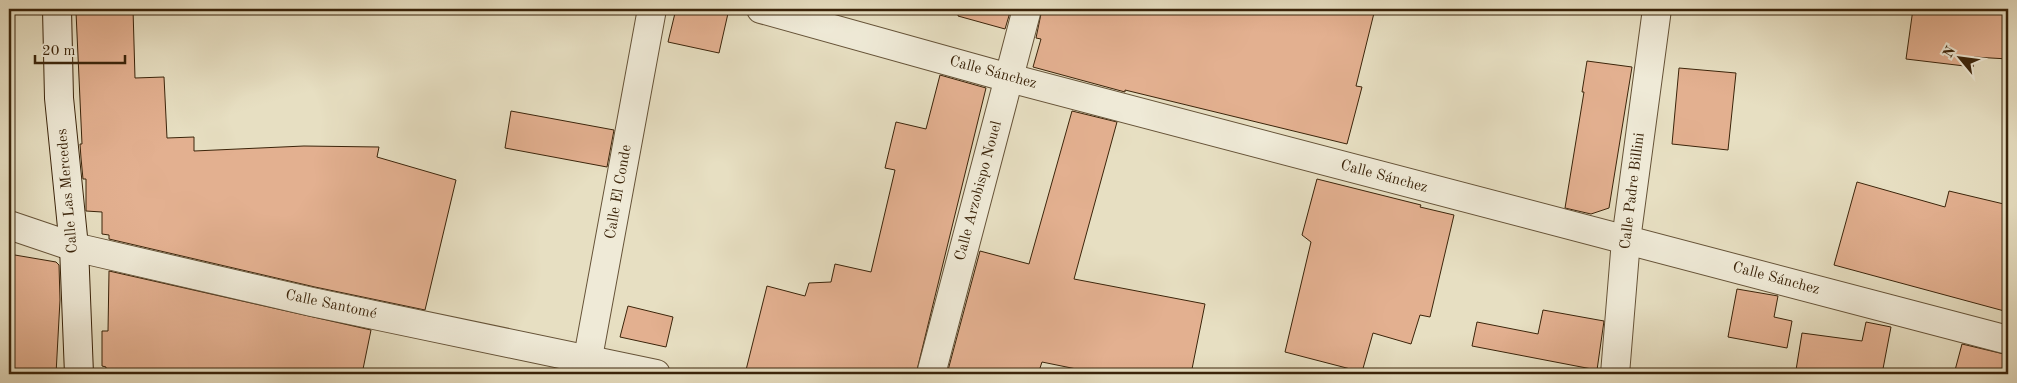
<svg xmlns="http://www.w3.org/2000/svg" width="2017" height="383" viewBox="0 0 2017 383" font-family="'Old Standard TT',serif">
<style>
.building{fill:#e3b090;stroke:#3b240a}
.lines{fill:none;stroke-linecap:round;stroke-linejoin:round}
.street-casing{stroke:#665338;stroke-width:30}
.secondary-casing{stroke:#3b240a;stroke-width:30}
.street{stroke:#efead7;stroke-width:28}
.secondary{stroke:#efead7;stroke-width:28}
.labels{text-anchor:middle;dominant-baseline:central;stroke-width:5;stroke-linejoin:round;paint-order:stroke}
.street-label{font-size:15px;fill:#3b240a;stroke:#efead7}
</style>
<rect width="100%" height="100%" fill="#e7dfc2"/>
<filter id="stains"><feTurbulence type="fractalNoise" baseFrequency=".004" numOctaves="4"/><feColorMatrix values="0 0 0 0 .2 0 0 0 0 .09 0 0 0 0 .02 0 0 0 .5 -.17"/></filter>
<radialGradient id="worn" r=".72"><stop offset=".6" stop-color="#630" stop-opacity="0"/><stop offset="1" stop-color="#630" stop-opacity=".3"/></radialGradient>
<!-- building -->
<g class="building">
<path d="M133 9 135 78 164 77 167 138 194 137V151L304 146 379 147 377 157 456 180 425 310 315 287 109 239V235L102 234V212L86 211V179H83L81 158 80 144H82L76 12Z"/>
<path d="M676 9H729L719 53 668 42Z"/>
<path d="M959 9H1011L1005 29 958 16Z"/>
<path d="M1042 9H1375L1356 86 1362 87 1347 144 1125 90V92L1033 67 1041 39 1036 38Z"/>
<path d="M1913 9H2008V59L1974 57 1973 67 1906 59Z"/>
<path d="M1587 61 1632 67 1609 208 1591 214 1565 208 1584 92H1582Z"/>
<path d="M1679 68 1736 73 1728 150 1672 144Z"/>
<path d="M940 75 986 88 916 374H745L767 286 805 296 809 283 831 282 835 264 871 272 895 170 885 168 896 122 926 129Z"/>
<path d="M511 111 614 130 607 167 505 148Z"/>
<path d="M1072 111 1117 122 1074 279 1205 304 1191 374H1101L1042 362 1038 374H947L980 251 1029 264Z"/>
<path d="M1317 179 1421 205 1420 207 1454 215 1430 317 1420 315 1411 344 1373 333 1362 372 1285 352 1311 242 1302 235Z"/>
<path d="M1857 182 1945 207 1949 191 2008 205V312L1834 265Z"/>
<path d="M9 254 56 262 59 265 60 300 56 374H9Z"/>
<path d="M109 271 371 330 362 374H106V367L102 366V331H108Z"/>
<path d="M1737 289 1778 296 1774 317 1792 321 1787 348 1728 337Z"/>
<path d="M628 306 673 317 666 347 620 337Z"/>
<path d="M1543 310 1604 321 1597 370 1472 346 1477 322 1538 334Z"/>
<path d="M1866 322 1891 327 1882 374H1816L1796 370 1802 333 1862 341Z"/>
<path d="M1962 344 2008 355V374H1954Z"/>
</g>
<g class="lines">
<defs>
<g id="street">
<path d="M761 9 1009 78 2008 340"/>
<path d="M9 225 74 247 312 302 656 374"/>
<path d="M585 374 652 9"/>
<path d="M931 374 1027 9"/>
<path d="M1615 374 1626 240 1657 9"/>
</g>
<path id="secondary" d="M57 9 59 98 74 247 79 374"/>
</defs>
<!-- street casing -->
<use href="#street" class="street-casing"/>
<!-- secondary casing -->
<use href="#secondary" class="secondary-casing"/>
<!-- street -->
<use href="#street" class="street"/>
<!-- secondary -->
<use href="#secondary" class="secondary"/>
</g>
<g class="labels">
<!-- street labels -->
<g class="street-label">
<text transform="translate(993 73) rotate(15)">Calle Sánchez</text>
<text transform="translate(1384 177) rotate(15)">Calle Sánchez</text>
<text transform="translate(68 191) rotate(-95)">Calle Las Mercedes</text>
<text transform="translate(979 191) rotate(-75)">Calle Arzobispo Nouel</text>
<text transform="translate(1633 191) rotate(-83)">Calle Padre Billini</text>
<text transform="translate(619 192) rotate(-80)">Calle El Conde</text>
<text transform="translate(1776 279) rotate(15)">Calle Sánchez</text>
<text transform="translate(331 305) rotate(12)">Calle Santomé</text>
</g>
</g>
<!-- margin -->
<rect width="2017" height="383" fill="none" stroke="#e7dfc2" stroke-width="30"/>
<rect x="10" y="10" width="1997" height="363" fill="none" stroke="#3b240a" stroke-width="2.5"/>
<rect x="15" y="15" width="1987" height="353" fill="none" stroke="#3b240a"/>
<!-- north arrow -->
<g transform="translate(1960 58) rotate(299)" stroke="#efead7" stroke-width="4" paint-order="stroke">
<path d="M0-4L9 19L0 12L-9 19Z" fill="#3b240a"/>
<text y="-8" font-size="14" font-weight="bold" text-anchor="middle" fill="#3b240a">N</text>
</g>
<!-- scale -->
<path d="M35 55v8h90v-8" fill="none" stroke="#3b240a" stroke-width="2.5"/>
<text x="42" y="55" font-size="15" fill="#3b240a" stroke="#efead7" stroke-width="4" paint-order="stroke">20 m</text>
<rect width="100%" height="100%" filter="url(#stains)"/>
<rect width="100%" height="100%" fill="url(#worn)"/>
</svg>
